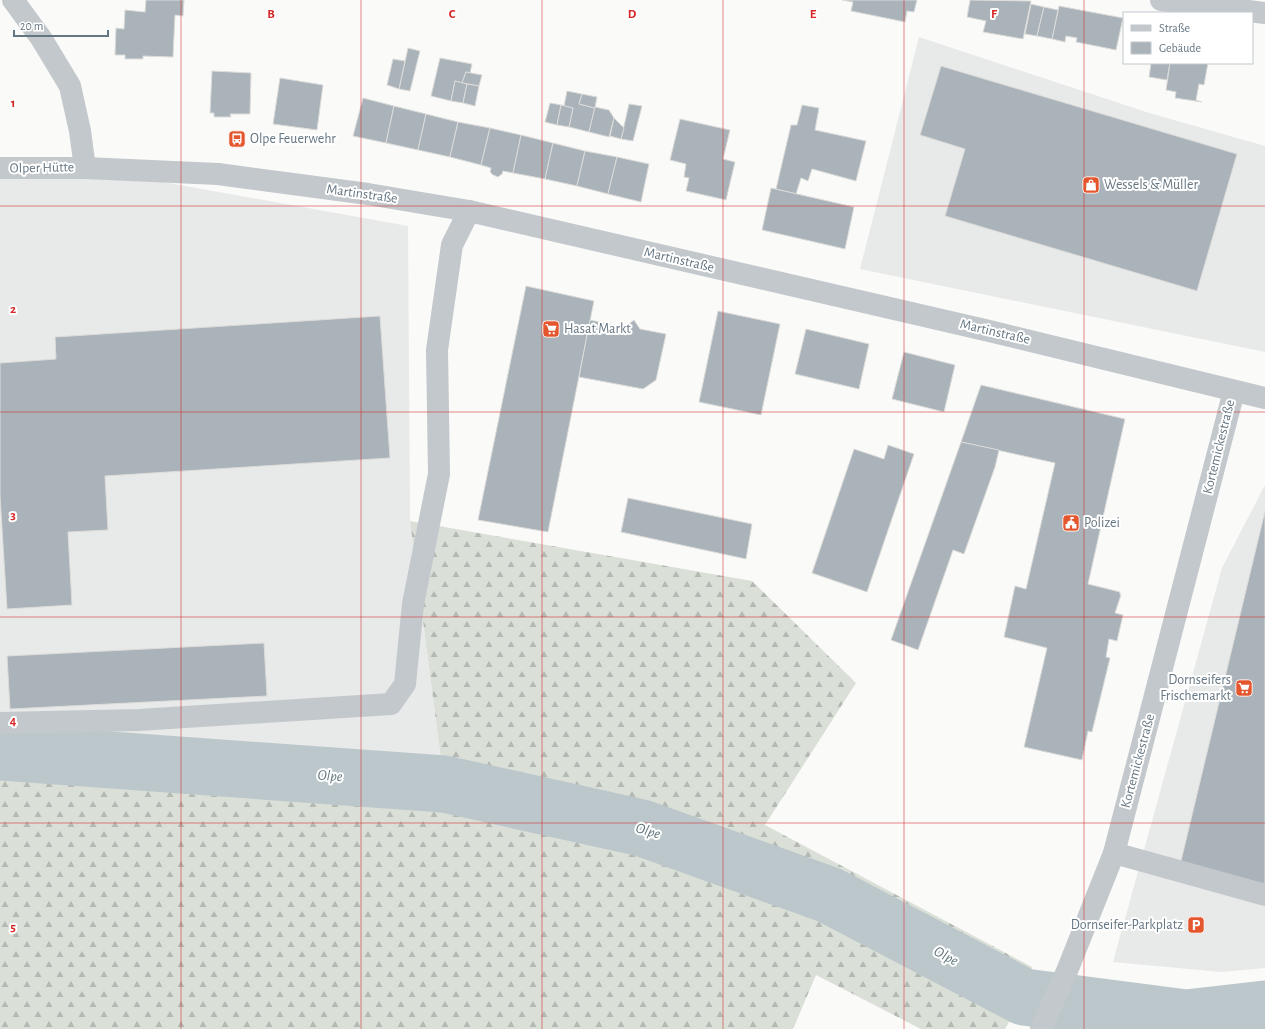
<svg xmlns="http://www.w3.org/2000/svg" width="1265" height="1029" viewBox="0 0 1265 1029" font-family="'Alegreya Sans',sans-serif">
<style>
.built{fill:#e8e9e9}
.forest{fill:url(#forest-firs)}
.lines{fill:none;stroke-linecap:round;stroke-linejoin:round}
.river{stroke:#bbc7cb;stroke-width:57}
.building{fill:#aab3b9;stroke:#dcdcda}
.minor{stroke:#c3c8cc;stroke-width:22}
.grid{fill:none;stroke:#d62828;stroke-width:1;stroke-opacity:0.55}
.labels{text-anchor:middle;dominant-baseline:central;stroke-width:4;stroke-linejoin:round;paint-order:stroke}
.poi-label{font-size:14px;fill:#657683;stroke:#fff;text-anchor:start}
.street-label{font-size:14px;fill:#657683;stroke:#fff}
.water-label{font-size:15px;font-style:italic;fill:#60757c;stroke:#fff}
.grid-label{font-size:13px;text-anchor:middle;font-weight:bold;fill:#d62828;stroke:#fff;stroke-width:4;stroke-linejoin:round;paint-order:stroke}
</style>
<defs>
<pattern id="forest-firs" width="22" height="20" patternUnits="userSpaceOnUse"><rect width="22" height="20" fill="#dadfd7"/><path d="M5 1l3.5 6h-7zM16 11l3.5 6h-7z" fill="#b4b9b4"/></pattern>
</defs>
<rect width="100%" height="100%" fill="#fafaf8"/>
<!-- built -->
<g class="built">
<path d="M919 37 1146 112 1265 146V352L860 269Z"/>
<path d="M0 168H85L408 226 410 521 442 767 0 735Z"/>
<path d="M1265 485V968L1221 972 1113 962 1222 568Z"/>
</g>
<!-- forest -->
<path class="forest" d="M410 521 752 581 856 683 765 825 1032 967 1026 993 1005 1029H921L816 975 793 1029H0V735L442 767Z"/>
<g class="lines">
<!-- river -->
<path class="river" d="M0 752 444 784 642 828 829 895 1024 997 1186 1018 1265 1009"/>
</g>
<!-- building -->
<g class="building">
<path d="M146 0H184L183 16 175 15 173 57 143 56V59H125V55H115L116 28 124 29 125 10 145 12Z"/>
<path d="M842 0H917L914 12 907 11 905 22 851 11 853 2Z"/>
<path d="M970 0 1031 1 1023 39 983 32 986 21 967 17Z"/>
<path d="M1031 4 1044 7 1037 36 1025 34Z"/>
<path d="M1059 6 1123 18 1116 50 1076 42 1077 38 1066 36 1065 42 1052 39Z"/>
<path d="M1044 7 1058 10 1052 39 1037 36Z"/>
<path d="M408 48 420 51 410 91 399 89Z"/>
<path d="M440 58 472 64 470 73 466 72 462 83 455 81 451 101 431 96Z"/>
<path d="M393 59 405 61 399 89 387 85Z"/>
<path d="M1151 63H1170L1167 80 1149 77Z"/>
<path d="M1170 63H1208L1204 85 1199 84 1196 100 1202 102 1175 98 1176 92 1166 90Z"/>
<path d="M941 66 1237 154 1197 291 945 216 965 149 920 135Z"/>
<path d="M212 71 251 73 250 114H230L231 117H214V113H210Z"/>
<path d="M466 72 482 75 479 86 462 83Z"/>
<path d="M280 78 323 85 317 130 273 124Z"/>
<path d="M455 81 467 84 463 103 451 101Z"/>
<path d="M467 84 479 86 475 106 463 103Z"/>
<path d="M567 91 582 94 579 104 595 108 589 132 569 127 573 108 564 106Z"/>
<path d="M582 94 597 97 595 108 579 104Z"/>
<path d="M363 98 394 106 386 143 353 136Z"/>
<path d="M550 103 561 105 557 125 545 122Z"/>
<path d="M629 104 642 106 633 141 621 139Z"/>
<path d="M561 105 573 108 569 127 557 125Z"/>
<path d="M802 105 819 108 815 130 866 141 856 181 812 169 808 181 801 178 796 194 776 189 791 125H797Z"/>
<path d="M394 106 426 114 418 150 386 143Z"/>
<path d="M595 107 609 110 614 118 609 137 589 132Z"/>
<path d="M426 114 458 122 450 157 418 150Z"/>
<path d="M614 118 624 128 621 139 610 136Z"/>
<path d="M680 119 730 130 723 159 735 162 726 200 686 191 689 178 684 177 686 164 670 160Z"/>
<path d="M458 122 490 128 481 165 450 157Z"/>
<path d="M490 128 521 135 513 173 503 171 502 174 498 177 493 175 490 172 491 168 481 165Z"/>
<path d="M521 135 553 143 545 179 513 173Z"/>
<path d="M553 143 585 151 577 186 545 179Z"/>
<path d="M585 151 617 157 608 194 577 186Z"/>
<path d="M617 157 649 164 641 202 608 194Z"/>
<path d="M771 188 854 207 845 249 762 230Z"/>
<path d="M526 286 594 301 548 532 478 520Z"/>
<path d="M718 311 780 324 761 415 699 402Z"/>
<path d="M380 316 390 458 105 476 108 530 68 532 72 605 7 609 0 496V363L56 359 55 337Z"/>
<path d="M590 320 625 327 634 320 640 329 666 334 656 380 643 389 579 377Z"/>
<path d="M806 329 869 344 859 389 795 374Z"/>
<path d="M904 352 955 365 944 412 892 399Z"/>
<path d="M981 385 1125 419 1088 584 1120 592V595H1121L1115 613 1123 615 1117 641 1109 639 1106 657 1110 658 1092 732 1088 731 1082 760 1024 747 1047 648 1004 637 1015 586 1026 589 1055 463 961 442Z"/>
<path d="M961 442 999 450 995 467 964 554 953 550 918 650 891 640Z"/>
<path d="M888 445 914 454 867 592 812 573 854 449 884 459Z"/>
<path d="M628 498 752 524 746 559 621 532Z"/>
<path d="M1265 511V886L1180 865Z"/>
<path d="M264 643 267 696 10 709 7 656Z"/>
</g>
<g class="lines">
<!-- minor -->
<g class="minor">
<path d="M13 0 41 38 70 86 80 131 85 168"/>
<path d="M1161 0 1265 13"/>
<path d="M0 168H85L218 174 368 194 469 211 985 330 1265 398"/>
<path d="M0 723 139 720 391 704 405 684 413 604 439 474 437 350 452 245 469 211"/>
<path d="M1114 853 1265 895"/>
<path d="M1041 1029 1067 971 1114 853 1234 391"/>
</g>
</g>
<!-- grid -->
<path class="grid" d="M181 0V1029M361 0V1029M542 0V1029M723 0V1029M904 0V1029M1084 0V1029M0 206H1265M0 412H1265M0 617H1265M0 823H1265"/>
<!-- icons -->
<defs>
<symbol id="bus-square" viewBox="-11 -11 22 22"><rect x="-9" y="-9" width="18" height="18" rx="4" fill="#e4572e" stroke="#fff"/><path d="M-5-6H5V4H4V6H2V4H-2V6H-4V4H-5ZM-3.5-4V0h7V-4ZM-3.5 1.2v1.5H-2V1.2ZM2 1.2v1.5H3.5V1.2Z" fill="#fff"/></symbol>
<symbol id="shop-square" viewBox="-11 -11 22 22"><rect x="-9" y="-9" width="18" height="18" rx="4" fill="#e4572e" stroke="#fff"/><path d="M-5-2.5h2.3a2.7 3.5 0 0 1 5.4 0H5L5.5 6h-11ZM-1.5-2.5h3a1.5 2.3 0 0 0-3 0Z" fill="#fff"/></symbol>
<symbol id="supermarket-square" viewBox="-11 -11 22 22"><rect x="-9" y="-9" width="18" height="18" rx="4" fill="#e4572e" stroke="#fff"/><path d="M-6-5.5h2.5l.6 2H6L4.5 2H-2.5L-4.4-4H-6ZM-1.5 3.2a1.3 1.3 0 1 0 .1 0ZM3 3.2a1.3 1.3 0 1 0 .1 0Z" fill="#fff"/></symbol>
<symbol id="civic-square" viewBox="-11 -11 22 22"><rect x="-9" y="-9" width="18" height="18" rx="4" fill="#e4572e" stroke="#fff"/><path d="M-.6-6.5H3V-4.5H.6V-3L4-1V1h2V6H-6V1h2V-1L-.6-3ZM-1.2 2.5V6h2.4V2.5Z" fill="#fff"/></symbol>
<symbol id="parking-square" viewBox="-11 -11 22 22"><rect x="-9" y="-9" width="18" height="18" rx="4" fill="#e4572e" stroke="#fff"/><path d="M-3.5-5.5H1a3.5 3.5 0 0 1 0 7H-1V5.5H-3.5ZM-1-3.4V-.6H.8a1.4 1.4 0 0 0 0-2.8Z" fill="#fff"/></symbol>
</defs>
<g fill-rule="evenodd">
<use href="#bus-square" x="227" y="129" width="20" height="20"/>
<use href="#shop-square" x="1081" y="175" width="20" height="20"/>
<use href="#supermarket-square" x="541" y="319" width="20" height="20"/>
<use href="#civic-square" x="1061" y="513" width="20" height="20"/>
<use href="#supermarket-square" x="1234" y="678" width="20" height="20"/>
<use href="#parking-square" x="1186" y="915" width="20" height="20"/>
</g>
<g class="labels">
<!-- poi labels -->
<g class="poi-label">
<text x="250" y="139">Olpe Feuerwehr</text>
<text x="1104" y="185">Wessels &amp; Müller</text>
<text x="564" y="329">Hasat Markt</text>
<text x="1084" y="523">Polizei</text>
<text x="1231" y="680" text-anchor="end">Dornseifers<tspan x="1231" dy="16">Frischemarkt</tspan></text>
<text x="1183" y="925" text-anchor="end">Dornseifer-Parkplatz</text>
</g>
<!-- street labels -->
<g class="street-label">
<text transform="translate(42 168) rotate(-1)">Olper Hütte</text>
<text transform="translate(362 194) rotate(8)">Martinstraße</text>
<text transform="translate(679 260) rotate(13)">Martinstraße</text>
<text transform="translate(995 332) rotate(13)">Martinstraße</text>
<text transform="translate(1219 447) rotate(-76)">Kortemickestraße</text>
<text transform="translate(1138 761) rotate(-75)">Kortemickestraße</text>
</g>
<!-- water labels -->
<g class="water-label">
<text transform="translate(330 776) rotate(4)">Olpe</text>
<text transform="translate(648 831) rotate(17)">Olpe</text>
<text transform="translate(946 956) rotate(28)">Olpe</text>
</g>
</g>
<g class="grid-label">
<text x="271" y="18">B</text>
<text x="452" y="18">C</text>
<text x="632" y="18">D</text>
<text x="813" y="18">E</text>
<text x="994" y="18">F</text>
<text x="13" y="107">1</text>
<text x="13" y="313">2</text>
<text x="13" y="519">3</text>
<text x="13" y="725">4</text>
<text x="13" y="931">5</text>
</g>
<!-- legend -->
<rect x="1123" y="12" width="130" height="52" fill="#ffffff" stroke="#c1c8cd"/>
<rect x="1131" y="25" width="20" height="6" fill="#c3c8cc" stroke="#c1c8cd"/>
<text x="1159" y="32" font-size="12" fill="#657683">Straße</text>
<rect x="1131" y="42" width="20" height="12" fill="#aab3b9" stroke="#c1c8cd"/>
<text x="1159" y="52" font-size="12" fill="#657683">Gebäude</text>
<!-- scale -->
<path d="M14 30v6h94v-6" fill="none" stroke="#657683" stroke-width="2"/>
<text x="20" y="30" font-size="12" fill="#657683" stroke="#ffffff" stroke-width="3" paint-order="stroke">20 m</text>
</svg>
